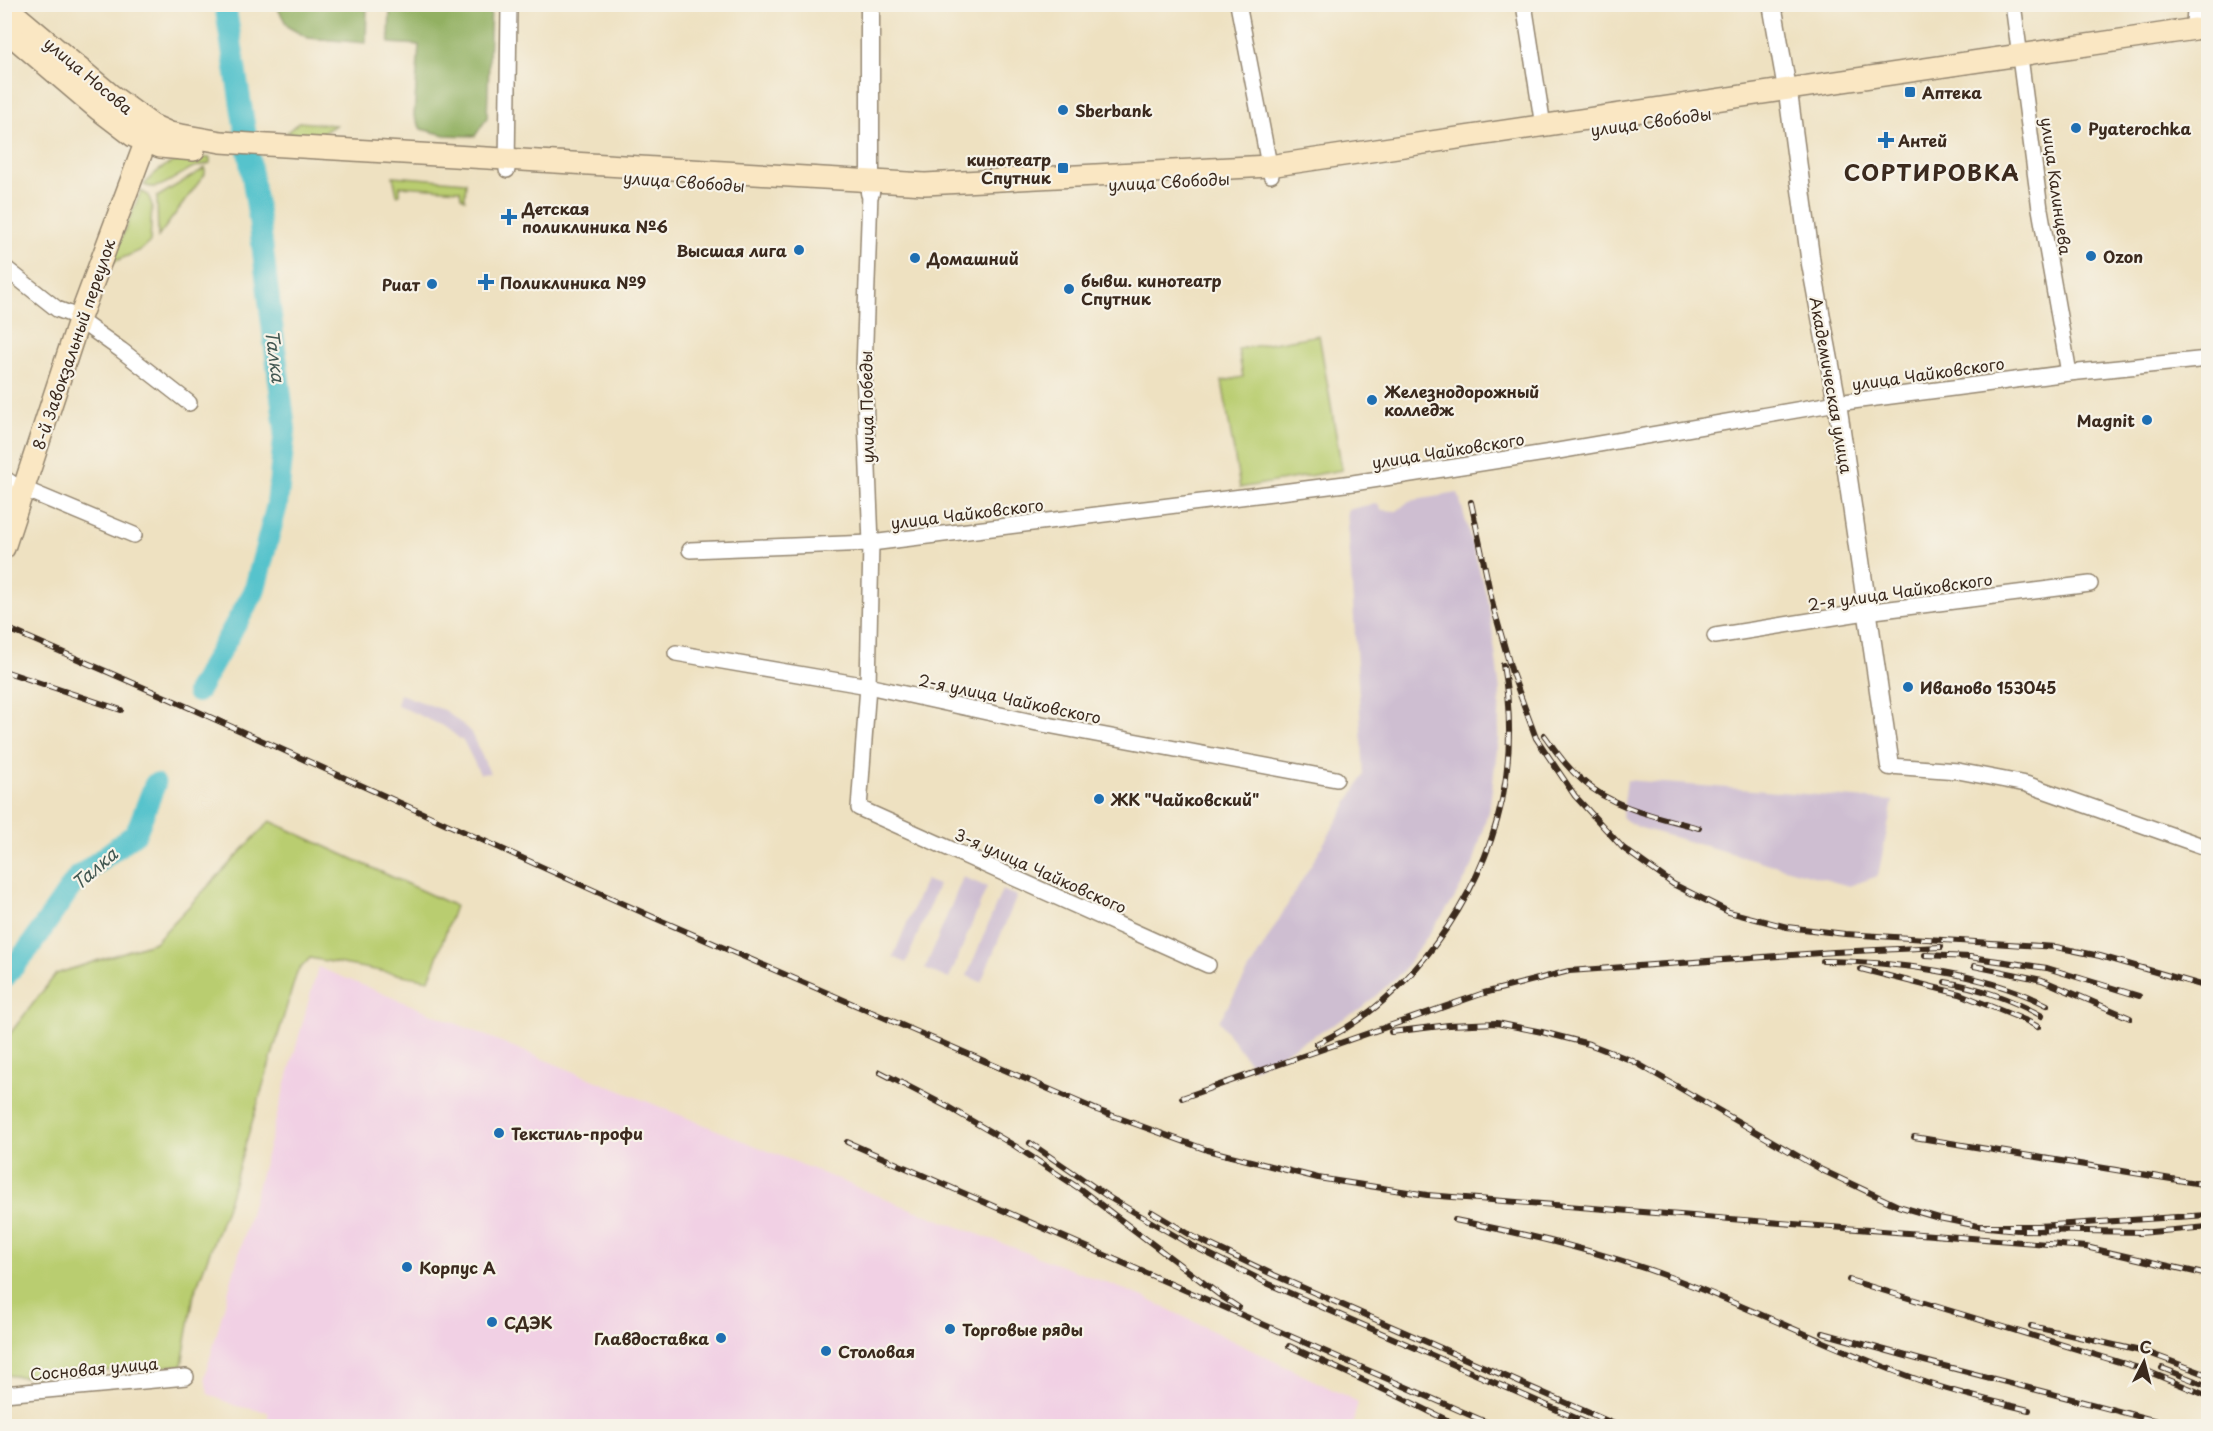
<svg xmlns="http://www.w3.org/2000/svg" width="2213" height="1431" viewBox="0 0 2213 1431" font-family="'Playpen Sans',sans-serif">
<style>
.built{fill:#f1d0e4}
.industrial{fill:#cebed1}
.green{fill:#b9cd70;stroke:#7a7c47;stroke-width:1.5}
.forest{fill:#92b062;stroke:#666d40;stroke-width:1.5}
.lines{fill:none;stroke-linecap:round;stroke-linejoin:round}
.river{stroke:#56c3cc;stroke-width:22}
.minor-casing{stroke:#948670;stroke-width:18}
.tertiary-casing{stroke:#948670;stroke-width:21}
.secondary-casing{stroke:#948670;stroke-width:24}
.minor{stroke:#fff;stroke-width:15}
.tertiary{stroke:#fff;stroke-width:18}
.secondary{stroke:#fae7c3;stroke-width:21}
.rail-casing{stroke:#3b2a1e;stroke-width:6}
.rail{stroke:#f7f3e8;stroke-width:4;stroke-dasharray:11;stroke-linecap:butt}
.poi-dot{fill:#1f6fb2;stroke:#f7f3e8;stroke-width:2}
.labels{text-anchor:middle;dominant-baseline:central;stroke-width:4.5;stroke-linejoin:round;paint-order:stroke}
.street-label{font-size:16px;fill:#3b2a1e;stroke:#f7f3e8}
.poi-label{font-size:16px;font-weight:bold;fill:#3b2a1e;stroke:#f7f3e8;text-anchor:start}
.water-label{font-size:18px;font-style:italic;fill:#435852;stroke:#f7f3e8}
.district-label{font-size:22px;font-weight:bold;letter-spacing:1.5px;fill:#3b2a1e;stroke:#f7f3e8}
</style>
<rect width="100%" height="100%" fill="#f7f3e8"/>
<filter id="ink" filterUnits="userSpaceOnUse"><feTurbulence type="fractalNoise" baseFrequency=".0167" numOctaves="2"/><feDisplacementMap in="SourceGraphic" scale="12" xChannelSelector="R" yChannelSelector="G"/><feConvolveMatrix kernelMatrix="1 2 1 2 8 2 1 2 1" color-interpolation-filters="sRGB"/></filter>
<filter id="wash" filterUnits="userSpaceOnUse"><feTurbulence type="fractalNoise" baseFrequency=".008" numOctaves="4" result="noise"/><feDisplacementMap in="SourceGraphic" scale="24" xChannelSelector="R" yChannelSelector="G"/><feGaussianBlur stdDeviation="1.35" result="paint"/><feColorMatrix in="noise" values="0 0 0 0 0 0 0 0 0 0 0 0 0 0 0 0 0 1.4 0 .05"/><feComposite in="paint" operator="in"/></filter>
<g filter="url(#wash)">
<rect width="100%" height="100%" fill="#eee1c1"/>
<!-- built -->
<path class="built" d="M318 967 898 1204 1141 1296 1358 1402 1352 1426H268V1412L236 1406 208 1394 205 1376Z"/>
<!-- industrial -->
<g class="industrial">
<path d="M1458 493 1489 605 1500 691 1498 742 1490 804 1473 865 1454 899 1402 972 1361 1009 1254 1069 1219 1021 1364 775 1347 510 1377 503 1381 510 1397 511 1409 501Z"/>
<path d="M400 694 446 711 470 731 490 773 480 774 464 742 445 727 397 705Z"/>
<path d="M1627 780 1893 801 1878 876 1849 886 1637 827 1622 818Z"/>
<path d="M963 877 987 887 949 979 925 969Z"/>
<path d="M925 880 938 885 906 963 893 957Z"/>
<path d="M1002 890 1017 896 981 982 967 976Z"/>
</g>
<!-- green -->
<g class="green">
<path d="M299 122 336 125 317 136 286 133Z"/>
<path d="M187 158H210V163C204 165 198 166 192 168 178 174 160 193 144 185 156 170 169 161 187 158Z"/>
<path d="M205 168V174L158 237 157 197Z"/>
<path d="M393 176 466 182 465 199 461 197 460 190 400 186V194L397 195Z"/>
<path d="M141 191 148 195 152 205 150 242 141 250 111 263Z"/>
<path d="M1319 335 1342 470 1240 488 1222 381 1243 377 1238 349Z"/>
<path d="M270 821 455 906 429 980 310 958 297 972 227 1206 194 1294 182 1365 26 1377 5 1375V1040L56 974 155 942Z"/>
</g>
<!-- forest -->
<g class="forest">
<path d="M276 5H367L366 43 308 38 288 27Z"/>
<path d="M390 5H491L487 118 475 136 445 135 421 129 414 116 419 45 389 43Z"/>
</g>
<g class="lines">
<!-- river -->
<g class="river">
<path d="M197 692 254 592 277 505 285 429 259 219 225 4"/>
<path d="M4 978 29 948 77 878 136 833 155 784"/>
</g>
</g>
</g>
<g filter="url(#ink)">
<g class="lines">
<defs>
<g id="minor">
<path d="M1238 4 1271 175"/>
<path d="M1524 4 1543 126"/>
<path d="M2013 4 2040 209 2069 373"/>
<path d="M507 170 509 4"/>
<path d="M870 193 864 370 871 543 868 686 859 808 1208 965"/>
<path d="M4 267 57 309 70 314"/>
<path d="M79 320 121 350 189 403"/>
<path d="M4 478 14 485"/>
<path d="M24 489 134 535"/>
<path d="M690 550 871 543 1353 483 1558 451 1837 403 2069 373 2208 359"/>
<path d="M1715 636 1866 612 2090 584"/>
<path d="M676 653 868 686 1037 723 1336 779"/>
<path d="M1890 766 1958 771 2026 784 2208 848"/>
<path d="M4 1394 186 1377"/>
</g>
<g id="tertiary">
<path d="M870 4V193"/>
<path d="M1772 4 1789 100 1811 264 1837 403 1890 766"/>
<path d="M2197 4 2195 29 2208 27"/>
</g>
<g id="secondary">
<path d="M4 5 111 95 152 125 170 133 221 142 268 145 925 184 1269 166 2195 29"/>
<path d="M4 29 99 110 133 136 160 147 194 150"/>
<path d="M4 548 79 320 150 130"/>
</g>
</defs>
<!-- minor casing -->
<use href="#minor" class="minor-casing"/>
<!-- tertiary casing -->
<use href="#tertiary" class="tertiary-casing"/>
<!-- secondary casing -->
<use href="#secondary" class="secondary-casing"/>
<!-- minor -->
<use href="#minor" class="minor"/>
<!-- tertiary -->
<use href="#tertiary" class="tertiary"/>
<!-- secondary -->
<use href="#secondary" class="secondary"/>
<defs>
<g id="rail">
<path d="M1471 502 1493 606 1512 673 1536 738 1575 796 1623 848 1673 884 1729 912 1787 927 1845 934 2056 947 2100 956 2208 987"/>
<path d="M4 627 170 699 655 918 1097 1110 1207 1150 1318 1178 1427 1195 2086 1247 2208 1275"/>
<path d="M4 671 121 710"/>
<path d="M1544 735C1556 751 1567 768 1583 781 1614 809 1660 817 1699 828"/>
<path d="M1925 955 1970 957 2047 968 2139 996"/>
<path d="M1823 961C1893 961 1985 973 2047 1005"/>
<path d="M1974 966 2042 980 2130 1018"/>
<path d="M1861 969 1960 994 2027 1021 2038 1027"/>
<path d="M1945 982C1977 987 2013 1000 2042 1016"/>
<path d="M1391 1032 1449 1025 1497 1023 1542 1032 1589 1044 1633 1061 1822 1170 1898 1206 1939 1218 1978 1226"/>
<path d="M1316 1044C1409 1002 1480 900 1502 801 1511 757 1511 709 1503 665"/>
<path d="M880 1072 948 1107 1015 1146 1080 1189 1221 1296 1238 1307"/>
<path d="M1182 1098 1484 993 1569 971 1834 952 1941 947"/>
<path d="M1914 1137 2208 1185"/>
<path d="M847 1142 1495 1426"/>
<path d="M1030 1143 1110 1198 1191 1245 1269 1284 1594 1426"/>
<path d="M1152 1212 1194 1237 1274 1275 1619 1426"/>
<path d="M1455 1220C1530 1235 1603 1252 1675 1279 1757 1310 1836 1351 1919 1380 1955 1393 1992 1401 2029 1410"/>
<path d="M2145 1232 2018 1230 1978 1226H2038L2208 1215"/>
<path d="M2139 1233 2208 1227"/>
<path d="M1849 1280 2142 1369 2208 1396"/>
<path d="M2031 1326 2149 1353 2208 1375"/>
<path d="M1823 1333 1917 1359 2176 1426"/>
<path d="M1289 1346 1402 1398 1459 1426"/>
<path d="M2162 1368 2208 1386"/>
</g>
</defs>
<!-- rail casing -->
<use href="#rail" class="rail-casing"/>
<!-- rail -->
<use href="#rail" class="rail"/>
</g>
</g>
<!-- markers -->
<g class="poi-dot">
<rect x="1904" y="86" width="12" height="12" rx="3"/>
<circle cx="1063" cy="110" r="6"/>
<circle cx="2076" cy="128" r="6"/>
<path d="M1883 131h6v6h6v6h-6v6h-6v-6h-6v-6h6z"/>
<rect x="1057" y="162" width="12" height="12" rx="3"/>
<path d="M506 208h6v6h6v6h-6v6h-6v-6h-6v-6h6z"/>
<circle cx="799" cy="250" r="6"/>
<circle cx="2091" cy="256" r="6"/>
<circle cx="915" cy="258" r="6"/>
<path d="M483 273h6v6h6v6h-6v6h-6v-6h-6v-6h6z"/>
<circle cx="432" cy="284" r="6"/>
<circle cx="1069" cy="289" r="6"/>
<circle cx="1372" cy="400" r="6"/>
<circle cx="2147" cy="420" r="6"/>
<circle cx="1908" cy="687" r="6"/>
<circle cx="1099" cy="799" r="6"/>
<circle cx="499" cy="1133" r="6"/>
<circle cx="407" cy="1267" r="6"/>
<circle cx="492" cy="1322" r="6"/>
<circle cx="950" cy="1329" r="6"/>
<circle cx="721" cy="1338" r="6"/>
<circle cx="826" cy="1351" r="6"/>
</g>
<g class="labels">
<!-- street labels -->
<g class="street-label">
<text transform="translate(89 75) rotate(40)">улица Носова</text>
<text transform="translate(1651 121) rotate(-8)">улица Свободы</text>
<text transform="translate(684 181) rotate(4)">улица Свободы</text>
<text transform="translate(1169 181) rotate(-3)">улица Свободы</text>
<text transform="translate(2057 186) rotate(82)">улица Калинцева</text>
<text transform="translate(73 344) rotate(-71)">8-й Завокзальный переулок</text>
<text transform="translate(1928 373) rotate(-8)">улица Чайковского</text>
<text transform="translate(1832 385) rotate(80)">Академическая улица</text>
<text transform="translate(866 407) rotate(-91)">улица Победы</text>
<text transform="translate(1448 450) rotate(-9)">улица Чайковского</text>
<text transform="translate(967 513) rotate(-7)">улица Чайковского</text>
<text transform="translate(1900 591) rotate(-8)">2-я улица Чайковского</text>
<text transform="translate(1010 698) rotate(12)">2-я улица Чайковского</text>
<text transform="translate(1041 870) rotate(24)">3-я улица Чайковского</text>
<text transform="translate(94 1368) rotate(-5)">Сосновая улица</text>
</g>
<!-- poi labels -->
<g class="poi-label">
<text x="1922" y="92">Аптека</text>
<text x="1075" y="110">Sberbank</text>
<text x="2088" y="128">Pyaterochka</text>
<text x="1898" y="140">Антей</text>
<text x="1051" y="159" text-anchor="end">кинотеатр<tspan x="1051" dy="18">Спутник</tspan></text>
<text x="522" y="208">Детская<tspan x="522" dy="18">поликлиника №6</tspan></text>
<text x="787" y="250" text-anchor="end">Высшая лига</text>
<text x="2103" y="256">Ozon</text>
<text x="927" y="258">Домашний</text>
<text x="1081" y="280">бывш. кинотеатр<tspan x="1081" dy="18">Спутник</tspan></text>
<text x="500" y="282">Поликлиника №9</text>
<text x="420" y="284" text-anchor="end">Риат</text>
<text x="1384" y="391">Железнодорожный<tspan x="1384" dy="18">колледж</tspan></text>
<text x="2135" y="420" text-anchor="end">Magnit</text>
<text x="1920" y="687">Иваново 153045</text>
<text x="1111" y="799">ЖК "Чайковский"</text>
<text x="511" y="1133">Текстиль-профи</text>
<text x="419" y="1267">Корпус А</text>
<text x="504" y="1322">СДЭК</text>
<text x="962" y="1329">Торговые ряды</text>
<text x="709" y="1338" text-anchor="end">Главдоставка</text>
<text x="838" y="1351">Столовая</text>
</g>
<!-- water labels -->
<g class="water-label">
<text transform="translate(276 356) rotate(83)">Талка</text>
<text transform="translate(94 868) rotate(-41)">Талка</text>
</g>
<!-- district labels -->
<g class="district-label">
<text x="1932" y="171">СОРТИРОВКА</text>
</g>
</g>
<!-- margin -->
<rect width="2213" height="1431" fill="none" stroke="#f7f3e8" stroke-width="24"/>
<!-- north arrow -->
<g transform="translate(2144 1362) rotate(6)" stroke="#f7f3e8" stroke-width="4.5" paint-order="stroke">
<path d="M0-4.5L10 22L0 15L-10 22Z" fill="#3b2a1e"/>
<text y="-9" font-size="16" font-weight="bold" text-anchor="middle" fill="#3b2a1e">С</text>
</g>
</svg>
